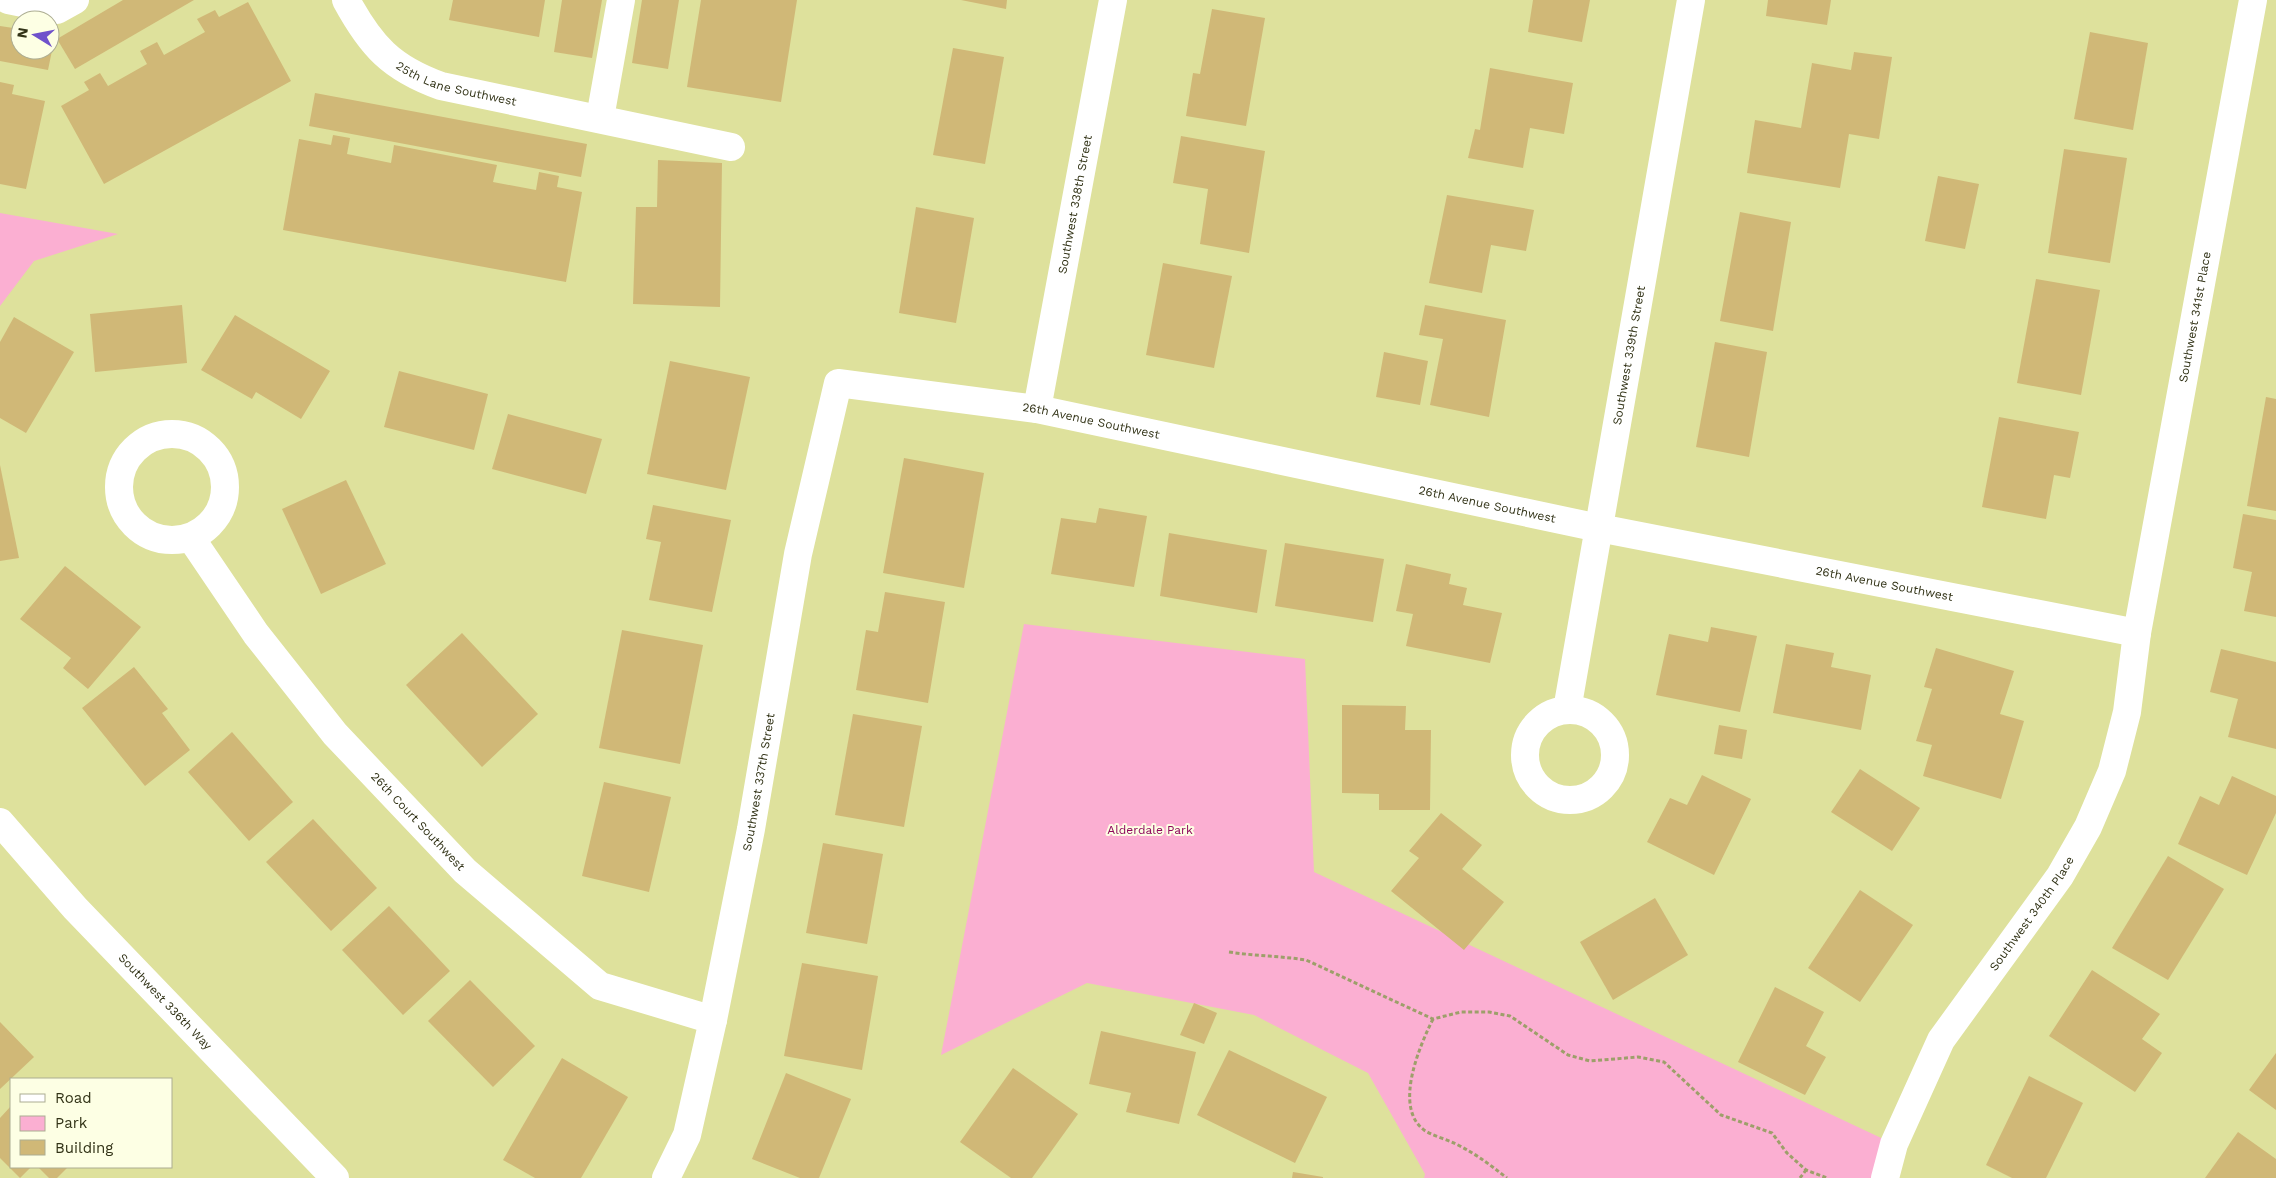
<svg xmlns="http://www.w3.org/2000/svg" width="2276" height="1178" viewBox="0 0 2276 1178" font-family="'Work Sans',sans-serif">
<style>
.green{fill:#fbafd2}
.building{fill:#d0b877}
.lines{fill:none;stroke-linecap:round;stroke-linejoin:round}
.path{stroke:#9d9f6a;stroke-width:3;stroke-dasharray:4 2.5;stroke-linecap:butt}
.minor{stroke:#fff;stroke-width:28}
.major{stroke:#fff;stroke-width:28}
.labels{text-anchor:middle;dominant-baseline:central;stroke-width:4;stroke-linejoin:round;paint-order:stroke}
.street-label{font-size:12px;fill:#323317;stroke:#fdffe4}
.park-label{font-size:12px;fill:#8c065b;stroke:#fdffe4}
</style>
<rect width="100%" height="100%" fill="#dee19c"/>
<!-- green -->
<g class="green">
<path d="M0 213 118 234 34 261 0 306Z"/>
<path d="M1024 624 1305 659 1314 872 1894 1144 1885 1178H1424L1425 1174 1368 1073 1254 1015 1087 983 941 1055Z"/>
</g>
<!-- building -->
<g class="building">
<path d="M123 0H194L75 69 57 39Z"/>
<path d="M453 0H545L539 37 449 20Z"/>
<path d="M562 0H602L592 58 554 52Z"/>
<path d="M642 0H679L668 69 632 63Z"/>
<path d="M701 0H797L781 102 687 87Z"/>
<path d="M961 0H1007L1006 9Z"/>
<path d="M1533 0H1590L1582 42 1528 32Z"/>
<path d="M1768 0H1831L1827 25 1766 16Z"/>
<path d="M248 2 291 81 104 184 61 106 89 90 84 82 100 73 108 86 147 64 140 51 157 42 164 55 205 32 197 19 215 10 219 17Z"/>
<path d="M1212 9 1265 18 1246 126 1186 116 1193 73 1200 74Z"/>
<path d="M0 26 20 29V50H50V35L55 36 48 70 0 61Z"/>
<path d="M2090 32 2148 43 2133 130 2074 119Z"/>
<path d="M953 48 1004 57 985 164 933 155Z"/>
<path d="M1854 52 1892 57 1879 139 1849 134 1840 188 1747 173 1755 120 1801 128 1812 63 1851 70Z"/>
<path d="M1490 68 1573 83 1564 134 1530 128 1523 168 1468 158 1475 129 1480 130Z"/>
<path d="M0 82 14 85 12 94 45 101 26 189 0 184Z"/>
<path d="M315 93 587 144 581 177 309 126Z"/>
<path d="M333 135 350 138 347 154 391 163 394 145 497 165 493 182 536 190 539 172 559 176 557 187 582 192 566 282 283 230 299 139 331 145Z"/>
<path d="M1181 136 1265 151 1249 253 1200 244 1208 189 1173 183Z"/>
<path d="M2064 149 2127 158 2110 263 2048 253Z"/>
<path d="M658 160 722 163 720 307 633 304 636 207H657Z"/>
<path d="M1938 176 1979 184 1965 249 1925 241Z"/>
<path d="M1447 195 1534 210 1526 251 1491 245 1482 293 1429 283Z"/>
<path d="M916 207 974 218 956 323 899 313Z"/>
<path d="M1740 212 1791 222 1773 331 1720 321Z"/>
<path d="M1163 263 1232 276 1214 368 1146 355Z"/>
<path d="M2036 279 2100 290 2081 395 2017 383Z"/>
<path d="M182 305 187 363 95 372 90 314Z"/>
<path d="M1425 305 1506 320 1489 417 1430 405 1443 339 1419 335Z"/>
<path d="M235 315 330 371 301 419 256 392 252 399 201 370Z"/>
<path d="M14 317 74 352 26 433 0 418V342Z"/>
<path d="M1715 342 1767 352 1749 457 1696 447Z"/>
<path d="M1384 352 1428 361 1420 405 1376 397Z"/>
<path d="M670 361 750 377 726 490 647 474Z"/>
<path d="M399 371 488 394 474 450 384 427Z"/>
<path d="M2266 397 2276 399V511L2247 506Z"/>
<path d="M508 414 602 439 586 494 492 469Z"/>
<path d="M1999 417 2079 432 2070 478 2054 475 2046 519 1982 507Z"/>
<path d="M904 458 984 473 964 588 883 573Z"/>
<path d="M0 465 19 558 0 561Z"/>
<path d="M346 480 386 564 321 594 282 509Z"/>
<path d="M653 505 731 520 712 612 649 600 661 542 646 539Z"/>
<path d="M1099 508 1147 516 1134 587 1051 574 1061 518 1096 523Z"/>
<path d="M2243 514 2276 520V617L2244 611 2252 572 2233 568Z"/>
<path d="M1169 533 1267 550 1257 613 1160 596Z"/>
<path d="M1285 543 1384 559 1373 622 1275 606Z"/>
<path d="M1406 564 1451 574 1449 584 1467 588 1463 605 1502 613 1490 663 1406 646 1413 614 1396 611Z"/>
<path d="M65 566 141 627 88 689 63 668 71 658 20 619Z"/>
<path d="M885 592 945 602 928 703 856 690 866 630 878 632Z"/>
<path d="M1711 627 1757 636 1740 712 1656 695 1669 634 1708 642Z"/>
<path d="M622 630 703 645 680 764 599 748Z"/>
<path d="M462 633 538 714 482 767 406 685Z"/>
<path d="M1786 644 1834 653 1831 667 1871 675 1861 730 1773 713Z"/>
<path d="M1936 648 2014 671 2000 714 2024 721 2001 799 1923 776 1932 745 1916 741 1932 689 1924 687Z"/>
<path d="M2221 649 2276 662V749L2228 737 2238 699 2210 692Z"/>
<path d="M134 667 168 709 162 713 190 750 145 786 82 708Z"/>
<path d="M1342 705 1406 706 1405 730H1431L1430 810H1379V794L1342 793Z"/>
<path d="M853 714 922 726 904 827 835 815Z"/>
<path d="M1719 725 1747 730 1742 759 1714 754Z"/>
<path d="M232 732 293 802 249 841 188 772Z"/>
<path d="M1860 769 1920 808 1892 851 1831 812Z"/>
<path d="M1702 775 1751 799 1714 875 1647 842 1670 798 1687 805Z"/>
<path d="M2232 776 2276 796V813L2247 875 2178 844 2200 796 2219 805Z"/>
<path d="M604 782 671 797 649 892 582 876Z"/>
<path d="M1441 813 1482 845 1462 869 1504 902 1464 950 1391 891 1419 858 1409 851Z"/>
<path d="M313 819 377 888 331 931 266 862Z"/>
<path d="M823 843 883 854 867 944 806 933Z"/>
<path d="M2168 856 2224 889 2168 980 2112 948Z"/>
<path d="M1860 890 1913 925 1860 1002 1808 968Z"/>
<path d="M1655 898 1688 955 1613 1000 1580 942Z"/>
<path d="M389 906 450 971 403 1015 342 950Z"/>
<path d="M802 963 878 976 862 1070 784 1056Z"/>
<path d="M2092 970 2160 1014 2142 1039 2162 1053 2135 1092 2049 1036Z"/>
<path d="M470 980 535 1046 493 1087 428 1021Z"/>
<path d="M1775 987 1824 1012 1806 1046 1826 1057 1805 1095 1738 1062Z"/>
<path d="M1194 1003 1217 1013 1204 1044 1180 1035Z"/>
<path d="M0 1022 34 1057 0 1089Z"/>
<path d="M1101 1031 1196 1052 1179 1124 1126 1112 1131 1093 1089 1084Z"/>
<path d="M1229 1050 1327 1097 1295 1163 1197 1115Z"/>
<path d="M2276 1053V1110L2249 1090Z"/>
<path d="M562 1058 628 1097 581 1178H535L503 1160Z"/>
<path d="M1013 1068 1078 1114 1032 1178H1011L960 1142Z"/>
<path d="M786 1073 851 1099 819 1178H800L752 1159Z"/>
<path d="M2029 1076 2083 1103 2046 1178H2012L1986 1165Z"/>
<path d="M11 1106V1167H31L20 1178 0 1158V1118Z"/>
<path d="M2238 1132 2276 1159V1178H2205Z"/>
<path d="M38 1167H68L57 1178H49Z"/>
<path d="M1293 1172 1323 1177V1178H1292Z"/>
</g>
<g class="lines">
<!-- path -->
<g class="path">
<path d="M1229 952C1255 956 1280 956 1306 960L1433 1019 1461 1012H1489L1510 1016 1568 1055 1590 1061 1638 1057 1664 1062 1721 1115 1772 1133 1787 1153 1806 1170 1827 1178"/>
<path d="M1433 1019C1420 1045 1393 1107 1424 1130 1433 1136 1446 1139 1456 1144 1476 1154 1489 1164 1507 1178"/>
<path d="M1800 1178 1806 1170"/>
</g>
<!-- minor -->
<g class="minor">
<path d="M8 0 57 10 75 0"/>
<path id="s1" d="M346 0C371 46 391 68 441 86L731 147"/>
<path d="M600 118 621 0"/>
<path id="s2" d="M1037 409 1113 0"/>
<circle cx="172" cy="487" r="53"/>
<path id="s3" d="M191 538 256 634 335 734 465 871 600 986 713 1020"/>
<path id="s4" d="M1567 710 1691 0"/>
<circle cx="1570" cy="755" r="45"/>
<path id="s5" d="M666 1178 687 1135 713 1020 751 829 798 554 838 383 1037 409 1599 528 2137 633"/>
<path id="s6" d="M1885 1178 1894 1144 1941 1040 2060 876 2088 827 2112 771 2127 712 2137 633 2253 0"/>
</g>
<!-- major -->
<path class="major" id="s7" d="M0 822 75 908 335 1178"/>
</g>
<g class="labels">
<!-- street labels -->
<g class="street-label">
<text stroke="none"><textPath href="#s1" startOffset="146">25th Lane Southwest</textPath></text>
<text stroke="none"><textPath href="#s2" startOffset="208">Southwest 338th Street</textPath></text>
<text stroke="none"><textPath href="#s6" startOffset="931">Southwest 341st Place</textPath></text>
<text stroke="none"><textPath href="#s4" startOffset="360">Southwest 339th Street</textPath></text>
<text stroke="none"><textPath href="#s5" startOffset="1071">26th Avenue Southwest</textPath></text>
<text stroke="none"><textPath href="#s5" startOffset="1476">26th Avenue Southwest</textPath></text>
<text stroke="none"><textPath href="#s5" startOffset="1881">26th Avenue Southwest</textPath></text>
<text stroke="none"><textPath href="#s5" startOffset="408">Southwest 337th Street</textPath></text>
<text stroke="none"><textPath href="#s3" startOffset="364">26th Court Southwest</textPath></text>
<text stroke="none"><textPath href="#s6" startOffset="305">Southwest 340th Place</textPath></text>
<text stroke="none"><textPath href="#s7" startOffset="244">Southwest 336th Way</textPath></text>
</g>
<!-- park labels -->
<g class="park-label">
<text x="1150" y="830">Alderdale Park</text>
</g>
</g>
<!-- legend -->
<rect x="10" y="1078" width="162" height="90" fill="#fdffe4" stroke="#acad92"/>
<rect x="20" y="1094" width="25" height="8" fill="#ffffff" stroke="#acad92"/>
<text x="55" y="1103" font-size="15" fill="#323317">Road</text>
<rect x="20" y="1116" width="25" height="15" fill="#fbafd2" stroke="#acad92"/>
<text x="55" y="1128" font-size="15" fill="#323317">Park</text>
<rect x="20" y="1140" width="25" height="15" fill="#d0b877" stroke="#acad92"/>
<text x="55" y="1153" font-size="15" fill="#323317">Building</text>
<!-- north arrow -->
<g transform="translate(35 35) rotate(280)"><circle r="24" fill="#fdffe4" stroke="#acad92"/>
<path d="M0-4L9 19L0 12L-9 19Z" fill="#6f52cb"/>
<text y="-8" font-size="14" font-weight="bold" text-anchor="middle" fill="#323317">N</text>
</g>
</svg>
